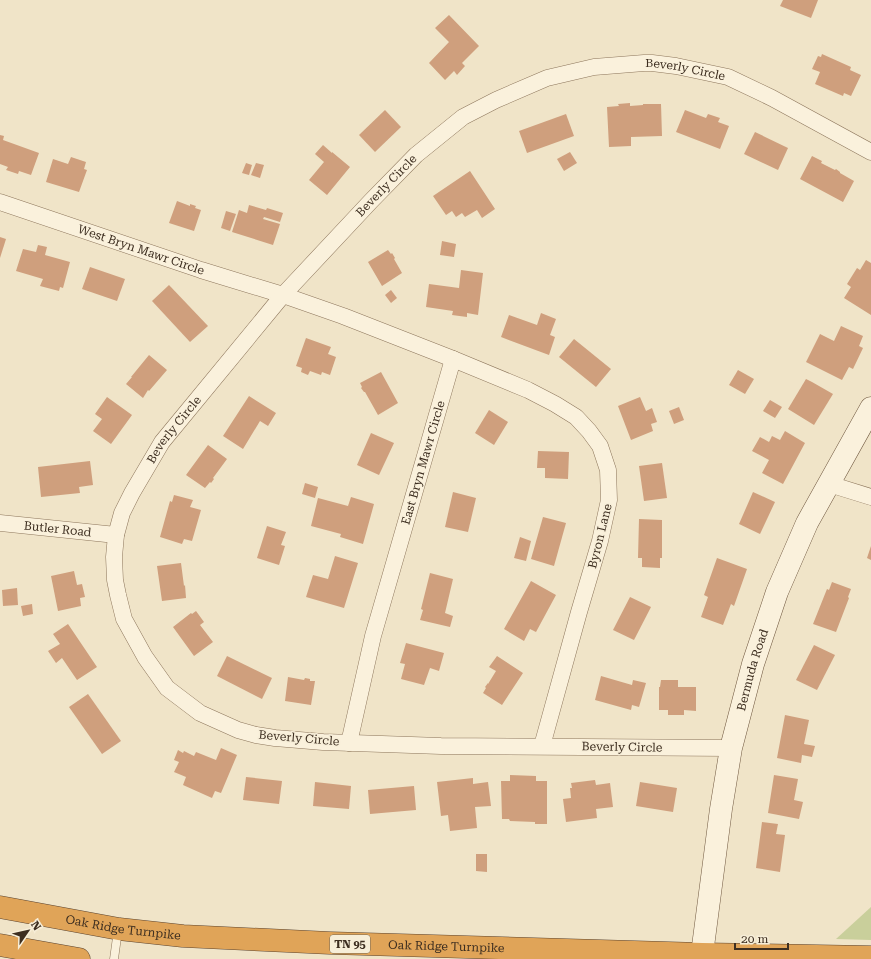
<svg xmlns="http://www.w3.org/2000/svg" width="871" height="959" viewBox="0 0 871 959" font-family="'Roboto Serif',serif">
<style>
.green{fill:#c9cf9b}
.building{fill:#cf9f7d}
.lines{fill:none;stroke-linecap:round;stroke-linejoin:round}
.lane-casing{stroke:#8d765c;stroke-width:9}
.street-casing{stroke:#8d765c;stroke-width:17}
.secondary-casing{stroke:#6f573f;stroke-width:23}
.highway-casing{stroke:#5b4430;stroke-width:23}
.lane{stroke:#faf1dc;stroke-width:8}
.street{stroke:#faf1dc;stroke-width:16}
.secondary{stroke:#faf1dc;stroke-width:22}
.highway{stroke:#e0a458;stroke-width:22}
.labels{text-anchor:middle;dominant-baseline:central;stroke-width:3;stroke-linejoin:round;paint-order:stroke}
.shield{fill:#f7eed8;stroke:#756857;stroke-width:1}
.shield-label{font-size:11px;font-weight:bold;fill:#3d2e20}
.street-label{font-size:12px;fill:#3d2e20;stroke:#f7eed8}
</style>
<rect width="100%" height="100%" fill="#f0e4c8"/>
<!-- green -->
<path class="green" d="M871 907V940L836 939Z"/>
<!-- building -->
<g class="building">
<path d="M783 0H818L811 18 780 6Z"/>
<path d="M449 15 479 46 462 63 465 66 457 75 454 71 445 80 429 63 449 42 435 28Z"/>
<path d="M822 54 851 67 850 70 861 75 851 96 844 93 843 96 815 84 820 72 812 69 818 56 821 57Z"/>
<path d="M630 103V106L643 105V104H661L662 136 631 137V146L609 147 607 107 619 106 618 104Z"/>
<path d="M385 110 401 127 375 152 359 135Z"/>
<path d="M685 110 706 118 708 114 720 118 718 122 729 126 720 149 676 132Z"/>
<path d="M566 114 574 136 527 153 519 131Z"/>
<path d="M755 132 788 148 778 170 744 154Z"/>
<path d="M0 135 4 136 3 140 39 153 31 175 19 171 18 174 6 170 8 167 0 164Z"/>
<path d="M323 145 332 153V152L350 167 327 195 309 180 324 162 315 154Z"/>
<path d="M570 152 577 163 564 171 557 159Z"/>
<path d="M812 156 822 161 821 163 835 170 836 169 840 172V173L854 181 843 202 800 179Z"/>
<path d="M71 157 86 162 84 169 87 170 79 192 46 182 53 159 68 164Z"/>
<path d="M246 163 252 165 249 175 242 173Z"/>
<path d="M256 163 264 165 260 178 251 175Z"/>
<path d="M470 171 495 209 482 218 477 210 465 217 462 213 456 217 452 211 446 215 433 196Z"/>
<path d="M177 201 190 206V204L196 206 195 208 201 210 194 231 169 223Z"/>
<path d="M249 205 266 210 267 208 283 213 280 222 264 217 263 219 280 224 273 245 232 232 239 210 247 213Z"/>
<path d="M226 211 236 214 230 231 221 228Z"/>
<path d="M0 237 6 239 0 258Z"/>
<path d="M442 241 456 244 454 257 440 255Z"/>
<path d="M38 245 47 247 45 255 70 262 63 288 60 287 59 291 40 286 43 279 16 271 23 249 36 252Z"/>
<path d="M388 250 391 254 392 253 395 258 394 259 402 273 382 286 368 262Z"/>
<path d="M866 260 871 263V315L844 298 851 287 847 284 857 268 860 270Z"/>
<path d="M90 267 125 279 117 301 82 289Z"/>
<path d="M461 270 483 273 478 315 467 313V317L452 315 453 311 426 307 429 284 459 288Z"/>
<path d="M169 285 208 326 190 342 152 301Z"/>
<path d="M391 290 397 298 391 303 385 295Z"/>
<path d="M541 313 556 319 550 335 555 337 549 355 501 337 509 315 537 325Z"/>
<path d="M841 326 863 336 859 346 863 348 853 369 849 367 842 380 806 362 820 334 834 341Z"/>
<path d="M306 338 331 347 328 354 336 357 330 375 322 372 321 375 310 371 308 375 301 372 302 368 296 366Z"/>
<path d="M574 339 611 369 596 387 559 357Z"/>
<path d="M149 355 167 370 149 391 148 390 143 398 126 384 132 377H131Z"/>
<path d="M738 370 754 379 745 394 729 385Z"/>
<path d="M381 372 398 403 378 415 365 392H364L361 388 362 387 360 383Z"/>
<path d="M806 379 812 382 833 394 814 425 788 409Z"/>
<path d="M249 396 276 413 268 426 260 421 243 449 223 436Z"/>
<path d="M107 397 132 415 111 444 93 431 102 419 95 414Z"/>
<path d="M640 397 646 411 652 408 657 422 651 424 653 431 631 440 618 406Z"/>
<path d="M770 400 782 407 775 418 763 411Z"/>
<path d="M679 407 684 420 674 424 669 411Z"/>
<path d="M489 410 508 422 494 445 475 433Z"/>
<path d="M785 431 805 443 783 484 762 473 769 460 752 451 760 437 769 442 772 436 780 440Z"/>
<path d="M371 433 394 443 379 475 357 465Z"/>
<path d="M208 445 227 459 213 478 214 479 211 483 210 482 205 488 186 475Z"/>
<path d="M538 451 569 452 568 479 545 478V468H537Z"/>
<path d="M90 461 93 485 79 487 80 493 41 497 38 467Z"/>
<path d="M662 463 667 498 644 501 639 466Z"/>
<path d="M305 483 318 487 315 498 302 494Z"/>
<path d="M453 492 476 498 468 532 445 527Z"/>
<path d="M753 492 775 502 760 534 739 524Z"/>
<path d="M174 495 193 500 190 507 201 510 192 541 184 539 182 544 160 537 170 501 172 502Z"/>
<path d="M351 497 374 504 363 544 340 537 341 534 311 526 318 498 348 506Z"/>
<path d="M543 517 566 523 554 566 531 559Z"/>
<path d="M639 519 662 520V558H660V568L642 567V558H638Z"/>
<path d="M267 526 286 532 281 545 285 546 279 565 257 558Z"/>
<path d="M520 537 531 541 526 561 514 558Z"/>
<path d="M871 546V560L867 558Z"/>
<path d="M335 556 358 563 344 608 306 597 313 575 328 579Z"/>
<path d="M717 558 747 569 734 606 731 604 723 625 701 617 708 597 704 595Z"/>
<path d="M181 563 184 586 185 585 186 598 162 601 157 566Z"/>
<path d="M74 571 77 585 82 584 85 597 80 598 81 606 58 611 51 576Z"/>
<path d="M430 573 453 579 445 613 453 616 450 627 420 620 423 610 421 609Z"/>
<path d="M531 581 556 595 536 632 530 629 524 641 504 629Z"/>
<path d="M832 582 851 589 848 597 849 598 836 632 813 624 827 589 829 590Z"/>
<path d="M17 588 18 605 3 606 2 590Z"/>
<path d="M630 597 651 607 634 640 613 630Z"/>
<path d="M32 604 33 614 23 616 21 606Z"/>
<path d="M196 611 204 622 200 625 213 642 194 656 173 627 191 613 192 614Z"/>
<path d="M68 624 97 667 77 680 62 658 56 663 48 651 60 644 53 634Z"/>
<path d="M406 643 444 653 439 671 430 668 424 685 401 679 405 664 400 663Z"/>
<path d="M814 645 835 655 817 690 796 680Z"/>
<path d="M227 656 272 678 262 699 217 676Z"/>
<path d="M497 656 523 673 502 705 483 693 486 688 485 687 488 683V684L496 671 489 667Z"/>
<path d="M601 676 632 685 633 680 646 683 639 707 632 705 631 710 595 700Z"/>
<path d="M288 677 304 680 305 678 310 679V681H315L311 705 285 701Z"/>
<path d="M661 680H678V687H696V711L684 710V715H668V710H659V687H660Z"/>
<path d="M88 694 121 741 102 754 69 707Z"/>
<path d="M785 715 809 720 804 744 815 746 812 757 802 755 801 763 777 758Z"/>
<path d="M221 748 237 755 221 793 215 791 212 798 183 785 186 777 174 772 179 762 174 760 178 750 183 753 184 751 194 756 196 752 216 760Z"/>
<path d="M510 775 536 776V781H547V824H535V822L510 821 509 819H502L501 781H510Z"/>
<path d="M774 775 798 779 794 800 803 802 799 819 768 813Z"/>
<path d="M246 777 282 781 279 804 243 800Z"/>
<path d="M473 778V784L488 782 491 806 475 807 477 828 450 831 448 815 441 816 437 782Z"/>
<path d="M595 780 596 785 610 783 613 807 596 809 597 818 566 822 563 799 571 798 570 788H572L571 783Z"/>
<path d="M315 782 351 786 349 809 313 806Z"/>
<path d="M640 782 677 788 673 812 636 806Z"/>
<path d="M414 786 416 810 370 814 368 790Z"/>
<path d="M762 822 778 824 776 834 785 835 780 872 756 868Z"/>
<path d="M476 854H487V872L476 871Z"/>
</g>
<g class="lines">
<defs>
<path id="lane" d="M114 959 118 930"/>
<g id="street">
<path id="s1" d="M0 202 201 270 283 295 343 316 453 359 528 390 555 404 576 417 589 431 600 446 608 470 609 500 600 541 579 612 542 746"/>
<path d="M829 484 871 497"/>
<path id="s2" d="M0 523 116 535"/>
<path id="s3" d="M349 743 373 636 453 359"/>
<path id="s4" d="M731 748 441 746 323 742 275 738 256 735 238 730 200 713 167 688 145 657 124 619 118 595 115 580 114 557 116 535 122 513 132 493 162 442 283 295 371 201 416 155 463 117 496 100 547 78 594 67 644 63H652L676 66 728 77 772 98 871 152"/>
</g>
<g id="secondary">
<path id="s5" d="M702 954 721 809 731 748 753 664 777 592 807 523 871 408"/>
</g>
<g id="highway">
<path id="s6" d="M0 907 119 929 183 936 330 943 702 954 871 957"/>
<path d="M0 945 79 959"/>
</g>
</defs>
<!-- lane casing -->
<use href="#lane" class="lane-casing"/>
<!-- street casing -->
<use href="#street" class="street-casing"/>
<!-- secondary casing -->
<use href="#secondary" class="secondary-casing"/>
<!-- highway casing -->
<use href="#highway" class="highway-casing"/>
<!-- lane -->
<use href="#lane" class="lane"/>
<!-- street -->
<use href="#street" class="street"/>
<!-- secondary -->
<use href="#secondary" class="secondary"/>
<!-- highway -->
<use href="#highway" class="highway"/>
</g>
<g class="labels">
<!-- shield labels -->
<rect class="shield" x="330" y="935" width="40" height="18" rx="3"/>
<g class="shield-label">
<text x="350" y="944">TN 95</text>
</g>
<!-- street labels -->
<g class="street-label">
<text stroke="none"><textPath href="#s4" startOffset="1525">Beverly Circle</textPath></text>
<text stroke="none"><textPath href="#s4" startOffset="1189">Beverly Circle</textPath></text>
<text stroke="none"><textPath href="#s1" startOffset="149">West Bryn Mawr Circle</textPath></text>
<text stroke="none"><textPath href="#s4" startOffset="865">Beverly Circle</textPath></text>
<text stroke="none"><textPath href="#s3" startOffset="290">East Bryn Mawr Circle</textPath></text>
<text stroke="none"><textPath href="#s2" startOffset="58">Butler Road</textPath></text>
<text transform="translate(600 536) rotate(-76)">Byron Lane</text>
<text stroke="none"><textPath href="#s5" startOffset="289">Bermuda Road</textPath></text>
<text transform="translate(299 738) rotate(5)">Beverly Circle</text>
<text transform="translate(622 747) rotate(1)">Beverly Circle</text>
<text stroke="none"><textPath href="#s6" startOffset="125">Oak Ridge Turnpike</textPath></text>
<text stroke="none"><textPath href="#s6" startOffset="449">Oak Ridge Turnpike</textPath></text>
</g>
</g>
<!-- north arrow -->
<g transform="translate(28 931) rotate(56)" stroke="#f7eed8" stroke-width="3" paint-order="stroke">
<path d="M0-3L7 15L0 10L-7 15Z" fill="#3d2e20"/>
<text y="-6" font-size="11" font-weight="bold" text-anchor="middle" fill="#3d2e20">N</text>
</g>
<!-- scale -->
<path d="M735 943v6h53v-6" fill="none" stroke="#3d2e20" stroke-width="2"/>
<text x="741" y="943" font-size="12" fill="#3d2e20" stroke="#f7eed8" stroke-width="3" paint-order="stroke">20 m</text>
</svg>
